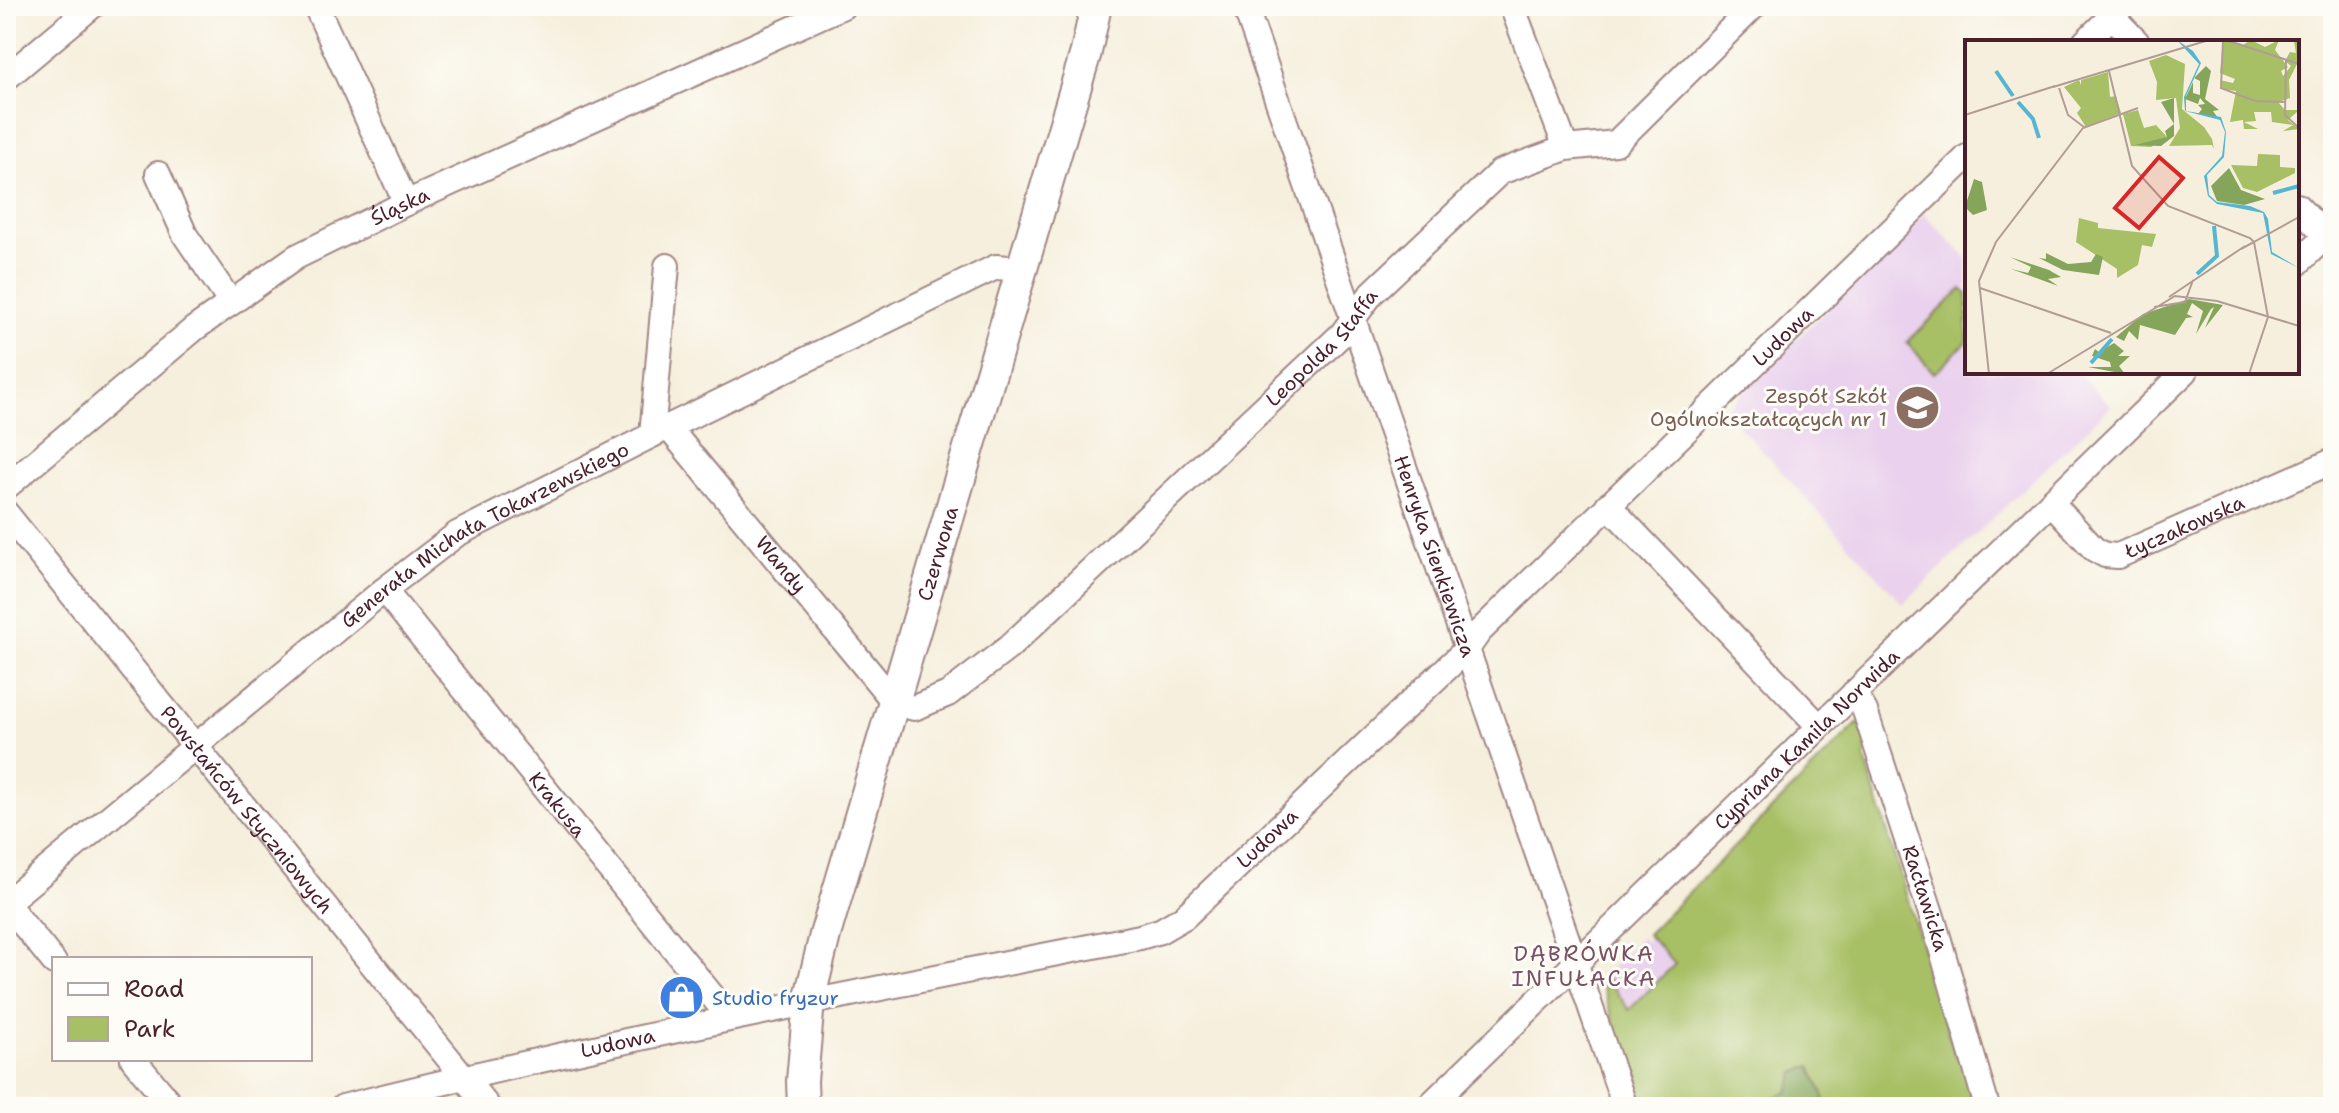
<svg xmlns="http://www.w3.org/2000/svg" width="2339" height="1113" viewBox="0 0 2339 1113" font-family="'Shantell Sans',sans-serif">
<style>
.built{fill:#ead1ed}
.green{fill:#a7bf65;stroke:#786f48;stroke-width:2}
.forest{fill:#85a65a;stroke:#686242;stroke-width:2}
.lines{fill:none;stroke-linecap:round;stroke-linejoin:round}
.minor-casing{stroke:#a08784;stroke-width:28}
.major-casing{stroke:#a08784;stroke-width:34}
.minor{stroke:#fff;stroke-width:24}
.major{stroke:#fff;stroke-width:30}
.labels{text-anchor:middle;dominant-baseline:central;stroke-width:6;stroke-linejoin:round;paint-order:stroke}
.street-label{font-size:20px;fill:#4a1f2b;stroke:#fdfcf7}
.education-label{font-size:20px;fill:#785e54;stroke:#fdfcf7;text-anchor:end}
.shop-label{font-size:20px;fill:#366cbe;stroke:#fdfcf7;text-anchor:start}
.neighbourhood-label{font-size:22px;letter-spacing:2px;fill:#795064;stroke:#fdfcf7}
.inset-river{fill:none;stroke:#54b6d2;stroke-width:4}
.inset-road{fill:none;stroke:#b19c96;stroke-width:2}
.view{fill:#d62828;fill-opacity:0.15;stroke:#d62828;stroke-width:4}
.inset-edge{fill:none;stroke:#4a1f2b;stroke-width:4}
</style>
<rect width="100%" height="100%" fill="#fdfcf7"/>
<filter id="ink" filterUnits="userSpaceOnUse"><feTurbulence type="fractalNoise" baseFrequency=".0125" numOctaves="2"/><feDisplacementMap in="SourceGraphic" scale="16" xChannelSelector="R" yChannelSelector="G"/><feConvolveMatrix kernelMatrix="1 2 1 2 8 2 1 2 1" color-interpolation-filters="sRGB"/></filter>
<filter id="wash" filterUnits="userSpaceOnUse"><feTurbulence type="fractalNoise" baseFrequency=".006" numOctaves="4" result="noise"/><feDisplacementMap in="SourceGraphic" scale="32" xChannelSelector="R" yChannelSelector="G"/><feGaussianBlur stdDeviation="1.8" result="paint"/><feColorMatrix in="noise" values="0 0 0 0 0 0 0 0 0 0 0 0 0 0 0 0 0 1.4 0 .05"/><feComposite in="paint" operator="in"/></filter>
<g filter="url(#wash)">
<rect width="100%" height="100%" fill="#f6efdd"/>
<!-- built -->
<g class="built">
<path d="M1924 214 1967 258V372H2077L2111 406 1903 604 1725 410Z"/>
<path d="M1641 937 1646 942 1650 938 1675 964 1629 1010 1604 976Z"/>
</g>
<!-- green -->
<g class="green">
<path d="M1962 289 1967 294V342L1934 373 1907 342Z"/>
<path d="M1859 722 1869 746 1865 758 1955 1055 1967 1064 1972 1093 1971 1098 1955 1107H1642L1601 984 1608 979 1629 1010 1675 964 1647 934Z"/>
</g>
<!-- forest -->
<path class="forest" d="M1811 1066 1828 1107H1752L1788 1092 1795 1073Z"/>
</g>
<g filter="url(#ink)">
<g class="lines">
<defs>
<g id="minor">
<path d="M316 6 406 203"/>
<path id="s1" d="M1245 6 1625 1107"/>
<path d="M1512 6 1566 148"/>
<path d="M2112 16 2137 42"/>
<path d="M2085 42 2122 6"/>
<path d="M6 78 92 6"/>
<path d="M158 174 185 235 231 303"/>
<path d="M2297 206 2326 236"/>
<path d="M2297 264 2333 229"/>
<path id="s2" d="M668 427 895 703 914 708 948 694 1008 648 1342 334 1372 293 1500 172 1566 148 1616 143 1754 6"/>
<path d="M652 435 667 266"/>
<path id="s3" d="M6 487 194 329 296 257 406 203 843 6"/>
<path id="s4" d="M2051 502 2094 549 2105 555 2118 556 2333 461"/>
<path d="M1608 505 1819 726"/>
<path id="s5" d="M6 513 488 1107"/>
<path id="s6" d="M384 590 730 1018"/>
<path id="s7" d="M1854 693 1865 711 1934 923 1987 1107"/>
<path id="s8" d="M6 903 384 590 457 534 664 429 996 267 1022 269"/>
<path d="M6 903 54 962"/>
<path d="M133 1059 173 1107"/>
<path id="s9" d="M343 1107C606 1041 873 989 1140 937L1160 931 1184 917 1467 649 1479 632 1967 157"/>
<path id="s10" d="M1428 1107 2185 372"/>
</g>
<g id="major">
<path id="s11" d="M803 1107 802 1081 809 1001 825 935 1086 52 1096 6"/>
</g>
</defs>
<!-- minor casing -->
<use href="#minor" class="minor-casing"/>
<!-- major casing -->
<use href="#major" class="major-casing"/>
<!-- minor -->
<use href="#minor" class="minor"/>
<!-- major -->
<use href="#major" class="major"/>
</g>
</g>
<!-- icons -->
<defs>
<symbol id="school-disc" viewBox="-11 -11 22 22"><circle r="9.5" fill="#8d6e63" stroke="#fdfcf7"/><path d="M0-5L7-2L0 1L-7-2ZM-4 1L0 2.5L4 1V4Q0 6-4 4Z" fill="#fff"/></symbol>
<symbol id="shop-disc" viewBox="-11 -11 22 22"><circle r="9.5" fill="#3f7fe0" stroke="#fdfcf7"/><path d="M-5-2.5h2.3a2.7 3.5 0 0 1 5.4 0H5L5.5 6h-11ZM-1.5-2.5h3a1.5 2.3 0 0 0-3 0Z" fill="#fff"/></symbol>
</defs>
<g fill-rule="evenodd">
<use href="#school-disc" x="1892" y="382" width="51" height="51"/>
<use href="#shop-disc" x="656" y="972" width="51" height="51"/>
</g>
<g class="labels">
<!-- street labels -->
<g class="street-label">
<text stroke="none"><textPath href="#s3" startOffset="486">Śląska</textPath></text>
<text stroke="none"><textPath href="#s9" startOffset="1698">Ludowa</textPath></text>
<text stroke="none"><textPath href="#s2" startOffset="924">Leopolda Staffa</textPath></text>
<text stroke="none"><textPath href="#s4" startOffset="162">Łyczakowska</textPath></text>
<text stroke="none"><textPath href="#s8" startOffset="606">Generała Michała Tokarzewskiego</textPath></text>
<text stroke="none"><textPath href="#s11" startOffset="572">Czerwona</textPath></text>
<text stroke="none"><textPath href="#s1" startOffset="582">Henryka Sienkiewicza</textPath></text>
<text stroke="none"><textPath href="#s2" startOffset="178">Wandy</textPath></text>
<text stroke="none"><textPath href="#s10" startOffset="528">Cypriana Kamila Norwida</textPath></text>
<text stroke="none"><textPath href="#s6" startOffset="276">Krakusa</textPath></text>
<text stroke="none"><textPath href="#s5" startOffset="382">Powstańców Styczniowych</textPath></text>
<text stroke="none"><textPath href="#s9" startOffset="978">Ludowa</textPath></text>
<text stroke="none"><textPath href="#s7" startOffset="218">Racławicka</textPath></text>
<text stroke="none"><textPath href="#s9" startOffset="282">Ludowa</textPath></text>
</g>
<!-- education labels -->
<g class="education-label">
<text x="1887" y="396">Zespół Szkół<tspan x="1887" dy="23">Ogólnokształcących nr 1</tspan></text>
</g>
<!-- shop labels -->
<g class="shop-label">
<text x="712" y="998">Studio fryzur</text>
</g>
<!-- neighbourhood labels -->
<g class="neighbourhood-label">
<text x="1584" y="953">DĄBRÓWKA<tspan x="1584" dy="25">INFUŁACKA</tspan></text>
</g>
</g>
<!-- overview -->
<g transform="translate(1965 40)">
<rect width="334" height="334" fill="#f6efdd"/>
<path d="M258 0 278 5 286 0 300 7 314 0 310 10 323 27 316 31 318 36 326 26 320 21 325 12 331 13 329 1 334 0 332 24 324 40 325 58 313 62 320 70H334L323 80 334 89 318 91 328 85 307 82 306 72H289L291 81 279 82 293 89H279L278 80 265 82 271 51 257 49 255 40 268 43 270 39 255 33ZM201 15 220 24 217 69 239 87 247 99 249 109 247 105 204 106 215 88 211 58 191 60 192 42 184 21ZM143 32 145 57 151 56 156 73 121 87 112 73 116 68 99 47 114 40 116 45V40ZM173 70 179 88 191 85 202 97 186 107 166 106 158 74ZM293 114 315 115V127L330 128V133L292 152 278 148 266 125 292 126ZM114 178 133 183V188L191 194 187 207 177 205 173 225 152 238V229L111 202Z" fill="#a7bf65"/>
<path d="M241 26 246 31 240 59 254 70 248 71 253 78 233 74 237 69 233 65 240 64 235 58 233 64 220 59 228 42V53L235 55V41L229 38ZM209 58V96L196 106 170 105 202 97 200 91 209 84 196 62ZM264 128 276 150 300 159 279 165 252 161 246 146ZM9 139 17 142 22 170 8 175 0 167ZM81 213 103 224 126 222 131 214 138 217 134 235 98 230 74 218 81 219ZM45 217 84 230 96 237 83 239 93 246 46 229 63 233 66 227ZM224 259 258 265 240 288 249 267 246 269 231 294 238 271 227 263 222 274 228 277 221 278 210 295 175 285 173 300 164 291 159 301 151 297 178 274ZM149 303 159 311 153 316H165L154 326 160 334 123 327H146L145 322 127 316 130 309 134 312Z" fill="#85a65a"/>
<path d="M212 0 228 11 236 23 221 56V71L256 77 261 92 259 117 242 135 244 155 252 162 285 166 299 172 303 179 307 212 334 228 306 214 298 173 252 164 243 156 239 136 257 116 260 92 255 80 220 71 219 57 234 24Z" fill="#54b6d2"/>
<path class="inset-river" d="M31 31 48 56M53 62 68 79 74 98M308 153 334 146M232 234 252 216 249 186M126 323 147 299"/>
<path class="inset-road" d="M261 0 334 24M258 1 256 48 290 61 320 62M321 20 320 75 334 88M144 31 167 126 203 166 285 198 289 202 276 209M88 47 244 0M94 48 103 75 119 87M0 75 90 46M15 248 146 293M204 257 280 206M189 267 220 262 228 240M24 334 14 241 31 202 118 88 173 68M82 334 210 256 252 261 334 286M284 334 303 277 289 202 334 177"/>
<path class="view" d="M194 117 218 138 174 188 150 168Z"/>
<rect width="334" height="334" class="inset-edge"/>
</g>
<!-- margin -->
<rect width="2339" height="1113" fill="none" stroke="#fdfcf7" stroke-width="32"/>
<!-- legend -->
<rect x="52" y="957" width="260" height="104" fill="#fdfcf7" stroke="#b5a4a5" stroke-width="2"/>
<rect x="68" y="983" width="40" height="12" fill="#ffffff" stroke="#b5a4a5" stroke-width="2"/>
<text x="124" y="997" font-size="24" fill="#4a1f2b">Road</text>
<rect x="68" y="1017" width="40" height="24" fill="#a7bf65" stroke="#b5a4a5" stroke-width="2"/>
<text x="124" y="1037" font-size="24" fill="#4a1f2b">Park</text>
</svg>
